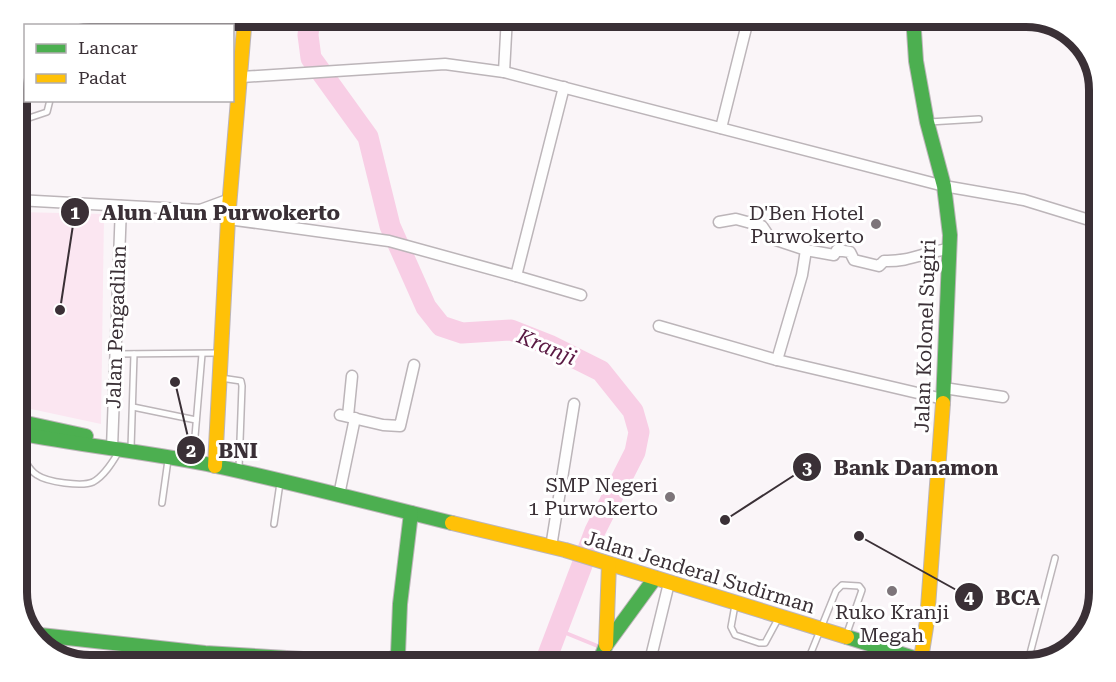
<svg xmlns="http://www.w3.org/2000/svg" width="1116" height="682" viewBox="0 0 1116 682" font-family="'Roboto Serif',serif">
<style>
.green{fill:#fbe6f1}
.lines{fill:none;stroke-linecap:round;stroke-linejoin:round}
.stream{stroke:#f8cee5;stroke-width:4}
.river{stroke:#f8cee5;stroke-width:21}
.lane-casing{stroke:#bcb5b9;stroke-width:8}
.street-casing{stroke:#bcb5b9;stroke-width:13}
.fast-casing{stroke:#bcb5b9;stroke-width:16}
.slow-casing{stroke:#bcb5b9;stroke-width:16}
.lane{stroke:#fefefe;stroke-width:5}
.street{stroke:#fefefe;stroke-width:10}
.fast{stroke:#4caf50;stroke-width:14}
.slow{stroke:#ffc107;stroke-width:14}
.poi-dot{fill:#7d757a;stroke:#fff;stroke-width:2}
.labels{text-anchor:middle;dominant-baseline:central;stroke-width:6;stroke-linejoin:round;paint-order:stroke}
.poi-label{font-size:20px;fill:#3a3036;stroke:#fff;text-anchor:end}
.street-label{font-size:20px;fill:#3a3036;stroke:#fff}
.water-label{font-size:21px;font-style:italic;fill:#5a1943;stroke:#fff}
.rim{fill:none;stroke:#3a3036;stroke-width:8}
.leader{fill:none;stroke:#3a3036;stroke-width:2}
.callout-dot{fill:#3a3036;stroke:#fff;stroke-width:2}
.mark-label{font-size:18px;text-anchor:middle;font-weight:bold;fill:#fff}
.callout-label{font-size:21px;text-anchor:middle;font-weight:bold;fill:#3a3036;stroke:#fff;stroke-width:6;stroke-linejoin:round;paint-order:stroke}
</style>
<rect width="100%" height="100%" fill="#faf5f8"/>
<!-- green -->
<path class="green" d="M17 212 104 214 101 424 17 406Z"/>
<g class="lines">
<!-- stream -->
<g class="stream">
<path d="M556 629 600 647"/>
<path d="M606 650 617 656 624 665"/>
</g>
<!-- river -->
<path class="river" d="M310 16 308 35 311 58 368 137 390 226 426 307 441 326 462 333 511 330 549 345 601 371 633 411 639 432 635 452 595 531 544 665"/>
<defs>
<g id="lane">
<path d="M17 122 47 112 50 100"/>
<path d="M19 122V200"/>
<path d="M929 122 979 119"/>
<path d="M115 354 219 353"/>
<path d="M221 378 241 381 242 386 239 468"/>
<path d="M133 407 196 420"/>
<path d="M17 443C21 453 27 469 37 475 47 482 82 487 93 482 104 476 112 463 118 453"/>
<path d="M131 448 134 354"/>
<path d="M193 460 202 354"/>
<path d="M162 503 168 460"/>
<path d="M274 524 280 483"/>
<path d="M735 605 731 627 735 635 759 643H765L778 619"/>
<path d="M811 653 831 661"/>
<path d="M806 665 836 591 842 585 859 586 862 590 847 633"/>
<path d="M1027 665 1055 558"/>
</g>
<g id="street">
<path d="M504 72 507 16"/>
<path d="M242 77 445 64 504 72 944 186 1024 200 1099 223"/>
<path d="M721 128 749 16"/>
<path d="M17 200 200 210 228 219 389 241 516 276 564 87"/>
<path d="M200 210 230 199"/>
<path d="M719 222 736 219 762 226 770 238 806 250 802 275 777 360"/>
<path d="M806 250 834 255 837 250 850 252 854 260 879 266 884 261C910 262 924 252 949 249"/>
<path d="M516 276 581 295"/>
<path d="M659 326 777 360 943 399"/>
<path d="M944 388 1003 397"/>
<path d="M340 415 383 425 400 426 414 365"/>
<path d="M348 416 352 376"/>
<path d="M112 448 121 206"/>
<path d="M339 495 355 418"/>
<path d="M551 547 574 404"/>
<path d="M649 665 669 583"/>
</g>
<g id="fast">
<path d="M913 16 916 61 927 122 944 186 950 235 943 403"/>
<path d="M17 421 86 436"/>
<path d="M17 433C83 446 150 452 216 466 295 483 374 504 452 523"/>
<path d="M31 634 205 653 369 663 390 661 398 654 400 604 411 513"/>
<path d="M847 637 936 665"/>
<path d="M598 665 606 645 655 578"/>
</g>
<g id="slow">
<path d="M215 466 228 219 245 16"/>
<path d="M452 523 565 550 847 637"/>
<path d="M606 645 609 564"/>
<path d="M920 665 927 621 943 403"/>
</g>
</defs>
<!-- lane casing -->
<use href="#lane" class="lane-casing"/>
<!-- street casing -->
<use href="#street" class="street-casing"/>
<!-- fast casing -->
<use href="#fast" class="fast-casing"/>
<!-- slow casing -->
<use href="#slow" class="slow-casing"/>
<!-- lane -->
<use href="#lane" class="lane"/>
<!-- street -->
<use href="#street" class="street"/>
<!-- fast -->
<use href="#fast" class="fast"/>
<!-- slow -->
<use href="#slow" class="slow"/>
</g>
<!-- markers -->
<g class="poi-dot">
<circle cx="876" cy="224" r="6"/>
<circle cx="670" cy="497" r="6"/>
<circle cx="892" cy="591" r="6"/>
</g>
<g class="labels">
<!-- poi labels -->
<g class="poi-label">
<text x="864" y="213">D'Ben Hotel<tspan x="864" dy="23">Purwokerto</tspan></text>
<text x="658" y="485">SMP Negeri<tspan x="658" dy="23">1 Purwokerto</tspan></text>
<text x="892" y="612" text-anchor="middle">Ruko Kranji<tspan x="892" dy="23">Megah</tspan></text>
</g>
<!-- street labels -->
<g class="street-label">
<text transform="translate(116 327) rotate(-88)">Jalan Pengadilan</text>
<text transform="translate(925 336) rotate(-88)">Jalan Kolonel Sugiri</text>
<text transform="translate(700 572) rotate(17)">Jalan Jenderal Sudirman</text>
</g>
<!-- water labels -->
<g class="water-label">
<text transform="translate(547 347) rotate(23)">Kranji</text>
</g>
</g>
<!-- crop -->
<path d="M0 0H1116V682H0ZM90 27H1026A63 63 0 0 1 1089 90V592A63 63 0 0 1 1026 655H90A63 63 0 0 1 27 592V90A63 63 0 0 1 90 27Z" fill="#fff" fill-rule="evenodd"/>
<path class="rim" d="M90 27H1026A63 63 0 0 1 1089 90V592A63 63 0 0 1 1026 655H90A63 63 0 0 1 27 592V90A63 63 0 0 1 90 27Z"/>
<!-- callouts -->
<path class="leader" d="M60 310L75 212M175 382L191 450M725 520L807 467M859 536L969 597"/>
<g class="callout-dot">
<circle cx="60" cy="310" r="6"/>
<circle cx="175" cy="382" r="6"/>
<circle cx="725" cy="520" r="6"/>
<circle cx="859" cy="536" r="6"/>
<circle cx="75" cy="212" r="15"/>
<circle cx="191" cy="450" r="15"/>
<circle cx="807" cy="467" r="15"/>
<circle cx="969" cy="597" r="15"/>
</g>
<g class="mark-label">
<text x="75" y="219">1</text>
<text x="191" y="457">2</text>
<text x="807" y="474">3</text>
<text x="969" y="604">4</text>
</g>
<g class="callout-label">
<text x="221" y="220">Alun Alun Purwokerto</text>
<text x="238" y="458">BNI</text>
<text x="916" y="475">Bank Danamon</text>
<text x="1018" y="605">BCA</text>
</g>
<!-- legend -->
<rect x="24" y="24" width="210" height="78" fill="#ffffff" stroke="#b0acaf" stroke-width="1.5"/>
<rect x="36" y="44" width="30" height="9" fill="#4caf50" stroke="#b0acaf" stroke-width="1.5"/>
<text x="78" y="54" font-size="18" fill="#3a3036">Lancar</text>
<rect x="36" y="74" width="30" height="9" fill="#ffc107" stroke="#b0acaf" stroke-width="1.5"/>
<text x="78" y="84" font-size="18" fill="#3a3036">Padat</text>
</svg>
